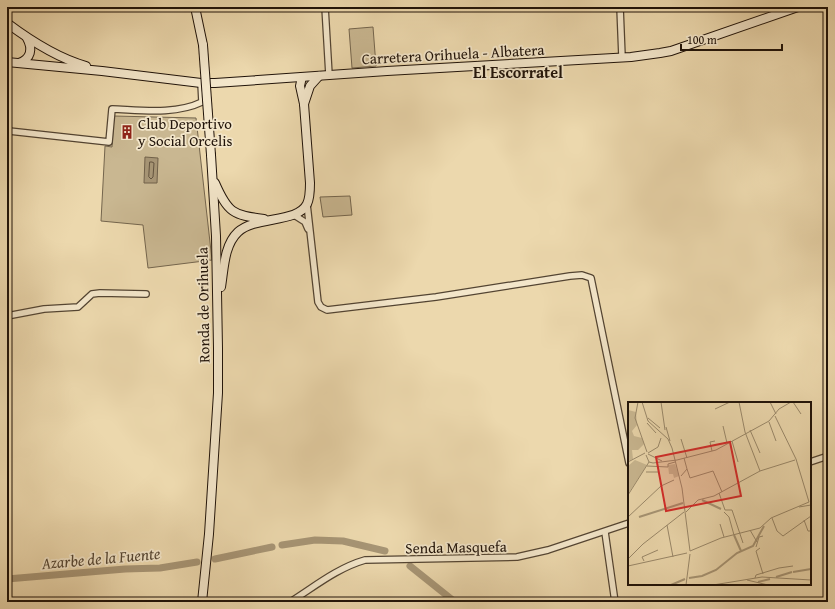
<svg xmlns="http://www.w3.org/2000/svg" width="835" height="609" viewBox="0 0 835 609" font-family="'Gentium Book Plus',serif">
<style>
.green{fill:#c9b791;stroke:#74654d}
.water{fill:#a79575;stroke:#71614a}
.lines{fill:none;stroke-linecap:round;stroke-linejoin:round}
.shore{stroke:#64543f;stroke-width:1}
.canal{stroke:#a79575;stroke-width:7}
.minor-casing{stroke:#534432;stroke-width:8}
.secondary-casing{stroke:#201309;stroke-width:10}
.minor{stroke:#f3e6ca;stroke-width:5.5}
.secondary{stroke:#f3e6ca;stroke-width:8}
.secondary-bridge-casing{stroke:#201309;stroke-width:10;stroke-linecap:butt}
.secondary-bridge{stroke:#f3e6ca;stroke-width:8}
.labels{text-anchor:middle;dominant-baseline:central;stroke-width:3.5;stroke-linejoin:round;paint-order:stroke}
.street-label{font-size:15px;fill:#201309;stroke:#f3e6ca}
.poi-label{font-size:15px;fill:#201309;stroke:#f3e6ca;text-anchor:start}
.neighbourhood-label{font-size:16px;font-weight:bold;fill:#201309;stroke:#f3e6ca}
.water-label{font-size:16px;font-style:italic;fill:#564734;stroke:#f3e6ca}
.inset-river{fill:none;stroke:#a79575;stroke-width:2}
.inset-road{fill:none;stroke:#9a896b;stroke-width:1}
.view{fill:#d62828;fill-opacity:0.15;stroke:#d62828;stroke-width:2}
.inset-edge{fill:none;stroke:#201309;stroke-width:2}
</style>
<rect width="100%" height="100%" fill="#ecd8ad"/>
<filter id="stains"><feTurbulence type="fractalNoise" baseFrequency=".005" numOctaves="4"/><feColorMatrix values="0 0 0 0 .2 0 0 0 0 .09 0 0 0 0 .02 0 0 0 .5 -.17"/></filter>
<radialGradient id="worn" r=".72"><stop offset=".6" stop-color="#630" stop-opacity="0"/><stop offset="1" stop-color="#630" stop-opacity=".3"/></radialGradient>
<!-- green -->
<g class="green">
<path d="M373 27 376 66 352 68 349 29Z"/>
<path d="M114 116 196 118 212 260 148 268 143 225 101 221 105 146 112 147Z"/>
<path d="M350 196 352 215 323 217 320 197Z"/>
</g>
<!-- water -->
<path class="water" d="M145 157 158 158 157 183H144Z"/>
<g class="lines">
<!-- shore -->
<path class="shore" d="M150 162H152L154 163 153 177 151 179 149 177Z"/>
<!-- canal -->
<g class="canal">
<path d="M282 545 315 540 343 541 385 551"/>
<path d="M215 559 272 547"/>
<path d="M410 566 455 602"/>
<path d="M7 579 125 569 160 568 197 562"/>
</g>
<defs>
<g id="minor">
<path d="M325 7 329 75"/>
<path d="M620 7 622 57"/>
<path d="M7 132 9 131 109 142 112 109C140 110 175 115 202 102L201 83"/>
<path d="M307 204 318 302 321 307 327 310 436 297 570 276 582 275 591 278 629 463"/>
<path d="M294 215 305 222 308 229"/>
<path d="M7 316 44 309 78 307 92 294 100 293 146 294"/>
<path d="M810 462 828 456"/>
<path d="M605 532 615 602"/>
<path d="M290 602C314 587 337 568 365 560L517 557 548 550 629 523"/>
</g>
<g id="secondary">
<path d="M195 7 203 45"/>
<path d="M7 23C31 41 57 58 86 66"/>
<path d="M7 62 102 71 201 83H215L387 71 631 57 660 53 671 51 798 7"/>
<path d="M19 63C31 59 33 49 27 38"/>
<path d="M304 104 310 86 319 76"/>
<path d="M215 183C228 213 233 215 264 219"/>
<path d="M221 287C224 269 224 245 238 232 255 216 298 223 307 204 310 198 310 190 310 183L304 104 300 86 302 77"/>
<path d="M202 602 209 534 218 393V348L216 236 211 155"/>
</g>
</defs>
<!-- minor casing -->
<use href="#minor" class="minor-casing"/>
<!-- secondary casing -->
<use href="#secondary" class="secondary-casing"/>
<!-- minor -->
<use href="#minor" class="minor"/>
<!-- secondary -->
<use href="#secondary" class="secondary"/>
<defs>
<path id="secondary-bridge" d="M203 45 211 155"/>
</defs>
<!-- secondary-bridge casing -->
<use href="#secondary-bridge" class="secondary-bridge-casing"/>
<!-- secondary-bridge -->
<use href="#secondary-bridge" class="secondary-bridge"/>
</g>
<!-- icons -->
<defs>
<symbol id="building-bare" viewBox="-9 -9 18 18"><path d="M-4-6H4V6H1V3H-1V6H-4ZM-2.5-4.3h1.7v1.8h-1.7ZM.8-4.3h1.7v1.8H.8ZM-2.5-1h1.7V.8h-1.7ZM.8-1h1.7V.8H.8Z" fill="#8f2418" stroke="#f3e6ca" stroke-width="2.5" paint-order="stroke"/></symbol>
</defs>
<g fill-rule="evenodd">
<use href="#building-bare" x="117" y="122" width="20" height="20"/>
</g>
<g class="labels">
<!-- street labels -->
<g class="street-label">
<text transform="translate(453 54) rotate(-3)">Carretera Orihuela - Albatera</text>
<text transform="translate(203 305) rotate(-91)">Ronda de Orihuela</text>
<text transform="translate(456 547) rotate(-1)">Senda Masquefa</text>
</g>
<!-- poi labels -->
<g class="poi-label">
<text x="138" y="123">Club Deportivo<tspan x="138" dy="17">y Social Orcelis</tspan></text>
</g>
<!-- neighbourhood labels -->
<g class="neighbourhood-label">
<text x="518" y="72">El Escorratel</text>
</g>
<!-- water labels -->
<g class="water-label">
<text transform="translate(101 558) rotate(-5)">Azarbe de la Fuente</text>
</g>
</g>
<!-- overview -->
<g transform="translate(628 402)">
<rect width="183" height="183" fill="#ecd8ad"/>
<path d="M0 8 8 10 9 23 4 29 6 34 14 36 16 42 10 48H4L5 57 0 59ZM7 58 19 63 0 92V64ZM47 62 51 74 46 76 45 72H41L40 63Z" fill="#c9b791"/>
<path class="inset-river" d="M74 98 93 107M11 115 55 101M106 133 113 149M165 170 183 167M148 175 164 170M61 176 74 174 88 168 109 151 125 144 136 124M130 180 142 177M43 183 57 177"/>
<path class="inset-road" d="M10 0 7 16 19 50M14 0 20 19 40 37 44 46 54 86 62 149M33 0 37 28M111 0 117 30 132 69M142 0 148 12M165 0 173 12M87 7 102 0M20 16 32 26M141 20 148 39M19 21 28 31M95 24 99 41M38 25 42 39M122 28 132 51M53 37 59 56M104 39 110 60M84 49 82 40 87 39M20 51 30 45 33 36M20 52 34 59M18 53 21 60 25 61 49 58 88 48 141 19 151 7 163 0M0 60 17 51M19 64 40 65V62L47 60M59 67 62 76 85 69 94 90M18 70H31M53 74 59 67 56 56M91 91 97 108H104L115 141M0 93 21 60M171 105 183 103M58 110 70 98 86 94 132 69 167 58M96 110 101 115 106 133M0 115 33 84 46 78M144 116 149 129 155 134 183 114M176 118 180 129H183M92 122 96 135M39 123 45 155M122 128 129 140M128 145 131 135 135 134M132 146 128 149 135 172M62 149 93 136 132 126 143 116 181 100 168 57 147 14M0 157 15 142 56 110M16 159 14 155 30 148M0 164 59 151M127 176 128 173 151 166 165 164M119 178 140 183M58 183 62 152M85 183 134 175 183 178"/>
<path class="view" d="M102 40 113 94 38 109 28 55Z"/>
<rect width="183" height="183" class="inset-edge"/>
</g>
<!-- margin -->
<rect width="835" height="609" fill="none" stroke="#ecd8ad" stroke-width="24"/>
<rect x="8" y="8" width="819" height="593" fill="none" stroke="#201309" stroke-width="2"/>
<rect x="12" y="12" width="811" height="585" fill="none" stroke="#201309"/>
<!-- scale -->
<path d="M681 44v6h101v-6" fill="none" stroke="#201309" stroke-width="2"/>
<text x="687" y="44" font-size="12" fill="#201309" stroke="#f3e6ca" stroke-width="3" paint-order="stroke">100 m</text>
<rect width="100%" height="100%" filter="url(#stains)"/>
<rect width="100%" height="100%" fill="url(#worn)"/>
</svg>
